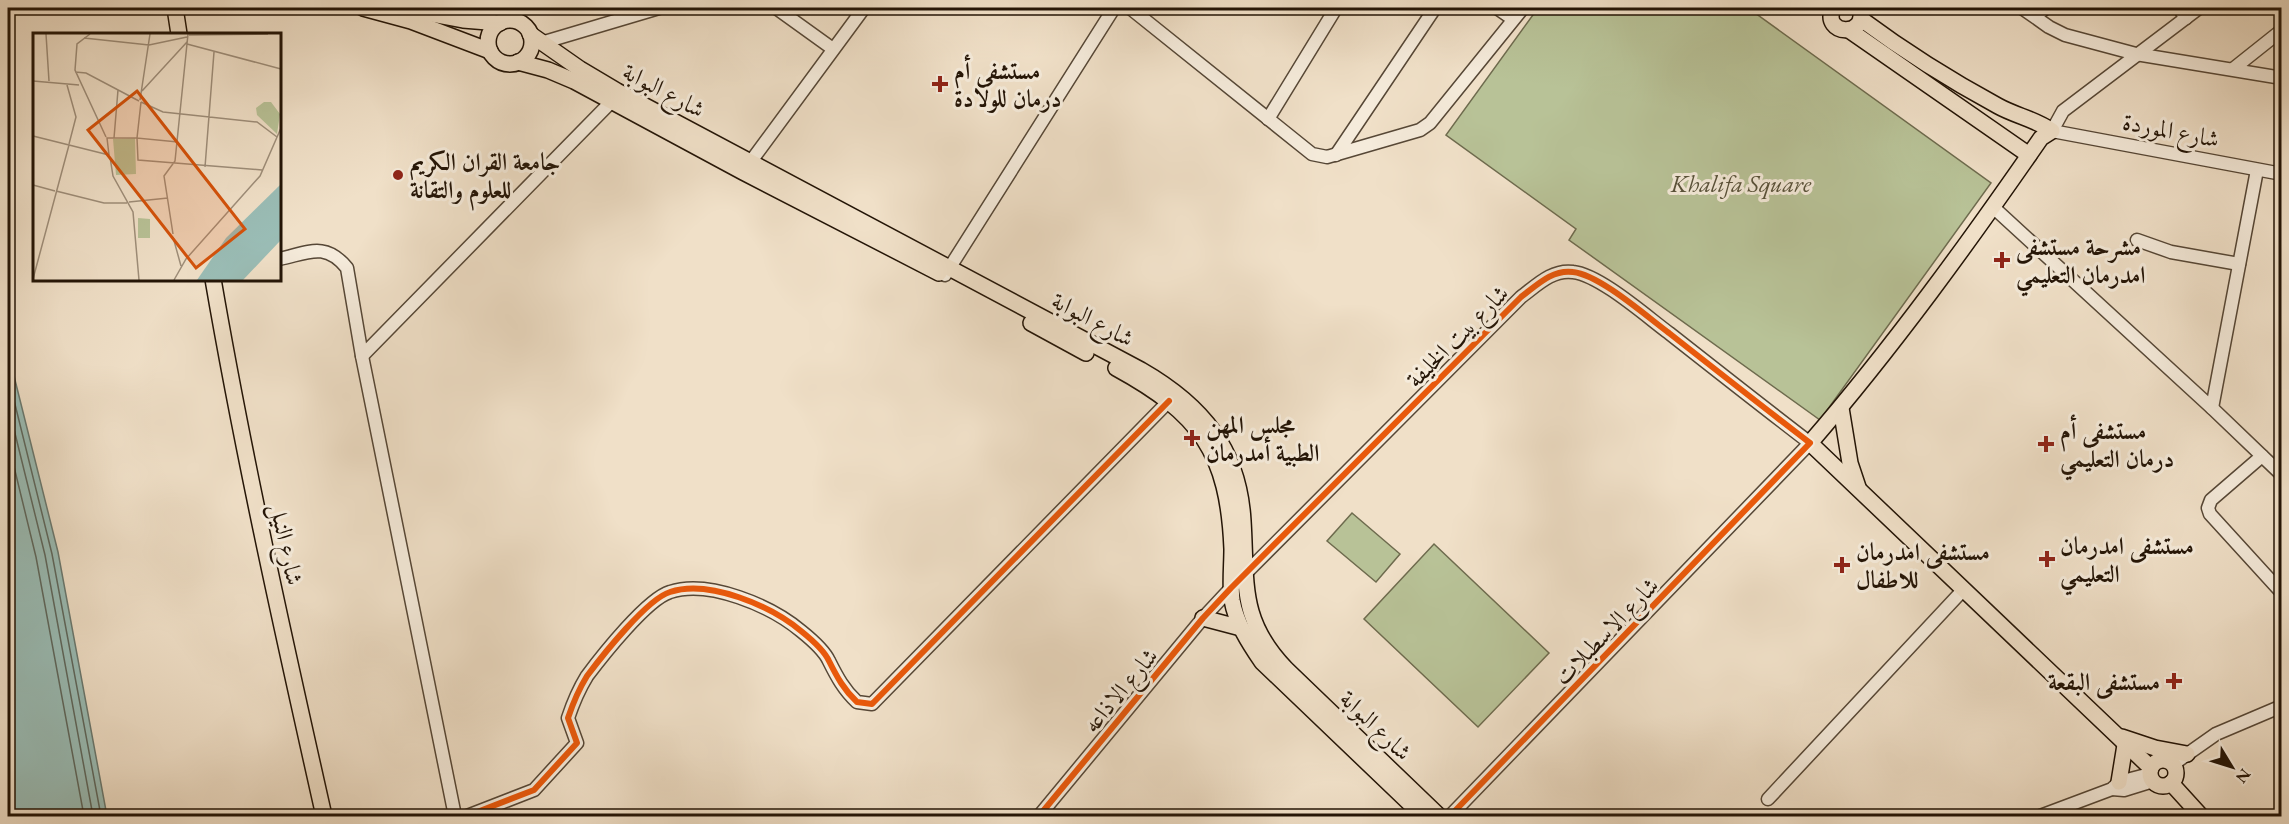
<svg xmlns="http://www.w3.org/2000/svg" width="2289" height="824" viewBox="0 0 2289 824" font-family="'EB Garamond',Amiri,serif">
<style>
.green{fill:#b8c297;stroke:#6e6b4e;stroke-width:1.5}
.water{fill:#9abdb6;stroke:#6a7970;stroke-width:1.5}
.lines{fill:none;stroke-linecap:round;stroke-linejoin:round}
.shore{stroke:#5e685e;stroke-width:1.5}
.minor-casing{stroke:#564736;stroke-width:15}
.major-casing{stroke:#231406;stroke-width:18}
.minor{stroke:#f5ebdb;stroke-width:12}
.major{stroke:#f0e0c8;stroke-width:15}
.cycleway-casing{stroke:#f5ebdb;stroke-width:10}
.cycleway{stroke:#e8590c;stroke-width:6}
.poi-dot{fill:#8f2418;stroke:#f5ebdb;stroke-width:2}
.labels{text-anchor:middle;dominant-baseline:central;stroke-width:6;stroke-linejoin:round;paint-order:stroke}
.poi-label{font-size:24px;font-weight:bold;fill:#231406;stroke:#f5ebdb;text-anchor:start}
.street-label{font-size:24px;fill:#231406;stroke:#f5ebdb}
.park-label{font-size:24px;font-style:italic;fill:#575139;stroke:#f5ebdb}
.inset-road{fill:none;stroke:#9e8e7a;stroke-width:1.5}
.view{fill:#d4520b;fill-opacity:0.15;stroke:#d4520b;stroke-width:3}
.inset-edge{fill:none;stroke:#231406;stroke-width:3}
</style>
<rect width="100%" height="100%" fill="#f0e0c8"/>
<filter id="stains"><feTurbulence type="fractalNoise" baseFrequency=".00333" numOctaves="4"/><feColorMatrix values="0 0 0 0 .2 0 0 0 0 .09 0 0 0 0 .02 0 0 0 .5 -.17"/></filter>
<radialGradient id="worn" r=".72"><stop offset=".6" stop-color="#630" stop-opacity="0"/><stop offset="1" stop-color="#630" stop-opacity=".3"/></radialGradient>
<!-- green -->
<g class="green">
<path d="M1538 8H1748L1991 183 1820 420 1569 240 1576 229 1446 135Z"/>
<path d="M1352 513 1400 554 1376 582 1327 541Z"/>
<path d="M1434 544 1549 653 1478 727 1364 619Z"/>
</g>
<!-- water -->
<path class="water" d="M8 352 58 552 107 816H8Z"/>
<g class="lines">
<!-- shore -->
<g class="shore">
<path d="M8 376 52 554 101 816"/>
<path d="M8 405 45 555 93 816"/>
<path d="M8 442 36 557 84 816"/>
</g>
<defs>
<g id="minor">
<path d="M776 8 833 49"/>
<path d="M1130 8 1312 154 1327 157 1420 130 1430 123 1523 8"/>
<path d="M1497 8 1513 19"/>
<path d="M2022 8 2049 27 2065 35 2136 54 2282 78"/>
<path d="M2179 8 2186 18"/>
<path d="M2199 8 2063 111 2052 131 2282 174"/>
<path d="M2035 16 2046 8"/>
<path d="M463 20 473 8"/>
<path d="M541 43 659 8"/>
<path d="M2233 69 2282 30"/>
<path d="M1268 119 1336 8"/>
<path d="M1336 155 1435 8"/>
<path d="M746 168 864 8"/>
<path d="M1993 207 2212 408 2282 475"/>
<path d="M2137 240 2171 252 2239 264"/>
<path d="M279 259C308 253 325 241 347 268L362 356 455 816"/>
<path d="M945 275 1114 8"/>
<path d="M362 356 612 101"/>
<path d="M2212 408 2257 170"/>
<path d="M2262 456 2211 500 2208 508 2210 514 2282 593"/>
<path d="M2172 765 2216 734 2282 706"/>
<path d="M2112 789 2124 790 2153 781"/>
<path d="M1768 799 1964 589"/>
<path d="M467 816 534 790 577 743 568 718C573 703 579 689 587 676 602 656 647 599 670 592 709 579 771 606 801 631 811 639 824 650 829 661 837 677 844 690 857 702L872 704 1169 401"/>
<path d="M1039 816 1203 618 1231 588 1521 297C1536 286 1552 269 1573 272 1600 275 1646 316 1669 333 1716 370 1763 407 1810 443L1450 816"/>
<path d="M2040 816 2112 789 2119 782 2150 774"/>
</g>
<g id="major">
<path d="M175 8 179 34"/>
<path d="M363 8 411 21 490 51"/>
<path d="M399 8 463 20 500 23"/>
<path d="M1833 8C1821 36 1869 38 1860 8"/>
<path d="M1861 19C1904 51 1950 80 1998 106 2016 116 2035 119 2052 131L2041 138C1969 242 1893 347 1810 443L2151 768"/>
<circle cx="510" cy="42" r="22"/>
<path d="M1849 30 2029 155"/>
<path d="M530 34 580 69 617 91 1141 370C1202 405 1239 449 1243 521 1247 584 1239 620 1286 669L1439 816"/>
<path d="M518 62 548 70 574 81 743 172 939 273"/>
<path d="M213 279C244 459 284 638 324 816"/>
<path d="M1031 323 1086 353"/>
<path d="M1116 368C1200 414 1228 452 1232 549 1232 566 1230 583 1232 600 1236 623 1249 643 1262 662L1423 816"/>
<path d="M1841 408 1850 463 1858 487"/>
<path d="M1203 618 1241 628"/>
<path d="M2122 737 2155 748 2187 754"/>
<circle cx="2163" cy="773" r="13"/>
<path d="M2119 782 2125 745"/>
<path d="M2171 783 2201 816"/>
</g>
</defs>
<!-- minor casing -->
<use href="#minor" class="minor-casing"/>
<!-- major casing -->
<use href="#major" class="major-casing"/>
<!-- minor -->
<use href="#minor" class="minor"/>
<!-- major -->
<use href="#major" class="major"/>
<defs>
<g id="cycleway">
<path d="M467 816 534 790 577 743 568 718C573 703 579 689 587 676 602 656 647 599 670 592 709 579 771 606 801 631 811 639 824 650 829 661 837 677 844 690 857 702L872 704 1169 401"/>
<path d="M1039 816 1203 618 1231 588 1521 297C1536 286 1552 269 1573 272 1600 275 1646 316 1669 333 1716 370 1763 407 1810 443L1450 816"/>
</g>
</defs>
<!-- cycleway casing -->
<use href="#cycleway" class="cycleway-casing"/>
<!-- cycleway -->
<use href="#cycleway" class="cycleway"/>
</g>
<!-- markers -->
<g class="poi-dot">
<path d="M937 75h6v6h6v6h-6v6h-6v-6h-6v-6h6z"/>
<circle cx="398" cy="175" r="6"/>
<path d="M1999 251h6v6h6v6h-6v6h-6v-6h-6v-6h6z"/>
<path d="M1189 429h6v6h6v6h-6v6h-6v-6h-6v-6h6z"/>
<path d="M2043 435h6v6h6v6h-6v6h-6v-6h-6v-6h6z"/>
<path d="M2044 550h6v6h6v6h-6v6h-6v-6h-6v-6h6z"/>
<path d="M1839 556h6v6h6v6h-6v6h-6v-6h-6v-6h6z"/>
<path d="M2171 672h6v6h6v6h-6v6h-6v-6h-6v-6h6z"/>
</g>
<g class="labels">
<!-- poi labels -->
<g class="poi-label">
<text x="954" y="70">مستشفى أم<tspan x="954" dy="28">درمان للولادة</tspan></text>
<text x="410" y="161">جامعة القران الكريم<tspan x="410" dy="28">للعلوم والتقانة</tspan></text>
<text x="2016" y="246">مشرحة مستشفى<tspan x="2016" dy="28">امدرمان التعليمي</tspan></text>
<text x="1206" y="424">مجلس المهن<tspan x="1206" dy="28">الطبية أمدرمان</tspan></text>
<text x="2060" y="430">مستشفى أم<tspan x="2060" dy="28">درمان التعليمي</tspan></text>
<text x="2060" y="545">مستشفى امدرمان<tspan x="2060" dy="28">التعليمي</tspan></text>
<text x="1856" y="551">مستشفى امدرمان<tspan x="1856" dy="28">للاطفال</tspan></text>
<text x="2160" y="681" text-anchor="end">مستشفى البقعة</text>
</g>
<!-- street labels -->
<g class="street-label">
<text transform="translate(664 90) rotate(28)">شارع البوابة</text>
<text transform="translate(2171 130) rotate(11)">شارع الموردة</text>
<text transform="translate(1093 319) rotate(28)">شارع البوابة</text>
<text transform="translate(1457 336) rotate(-45)">شارع بيت الخليفة</text>
<text transform="translate(287 544) rotate(78)">شارع النيل</text>
<text transform="translate(1606 631) rotate(-46)">شارع الاسطبلات</text>
<text transform="translate(1120 690) rotate(-50)">شارع الاذاعه</text>
<text transform="translate(1376 725) rotate(44)">شارع البوابة</text>
</g>
<!-- park labels -->
<g class="park-label">
<text x="1741" y="183">Khalifa Square</text>
</g>
</g>
<!-- overview -->
<g transform="translate(33 33)">
<rect width="248" height="248" fill="#f0e0c8"/>
<path d="M231 69H238L247 81 244 101 224 82 223 75ZM102 105 103 141 83 142 80 106ZM105 185 117 186V205H105Z" fill="#b8c297"/>
<path d="M247 152V208L210 247H164L193 205Z" fill="#9abdb6"/>
<path class="inset-road" d="M13 1 16 48M57 1 44 11 42 37 73 104M156 2 235 1M51 5 116 12 154 4M154 11 248 36M42 39 53 40 106 68M0 48 46 52M34 52 43 84 36 111M109 58 154 9M107 67 117 1M108 69 130 79 224 89 244 104M0 103 76 122M81 105 85 57M145 109 104 105 105 127 229 137M76 122 74 105H104L108 69M77 124 80 143 100 179 106 247M172 134 181 19M0 152 22 158M23 158 71 170H94M96 169 135 165M140 201 131 143 142 128 155 1M140 204 148 233M0 246 36 112M141 247 153 226 227 143 248 95"/>
<path class="view" d="M104 58 212 196 163 235 55 97Z"/>
<rect width="248" height="248" class="inset-edge"/>
</g>
<!-- margin -->
<rect width="2289" height="824" fill="none" stroke="#f0e0c8" stroke-width="30"/>
<rect x="9" y="9" width="2271" height="806" fill="none" stroke="#231406" stroke-width="3"/>
<rect x="15" y="15" width="2259" height="794" fill="none" stroke="#231406" stroke-width="1.5"/>
<!-- north arrow -->
<g transform="translate(2232 767) rotate(128)" stroke="#f5ebdb" stroke-width="4.5" paint-order="stroke">
<path d="M0-4.5L10 22L0 15L-10 22Z" fill="#231406"/>
<text y="-9" font-size="16" font-weight="bold" text-anchor="middle" fill="#231406">N</text>
</g>
<rect width="100%" height="100%" filter="url(#stains)"/>
<rect width="100%" height="100%" fill="url(#worn)"/>
</svg>
